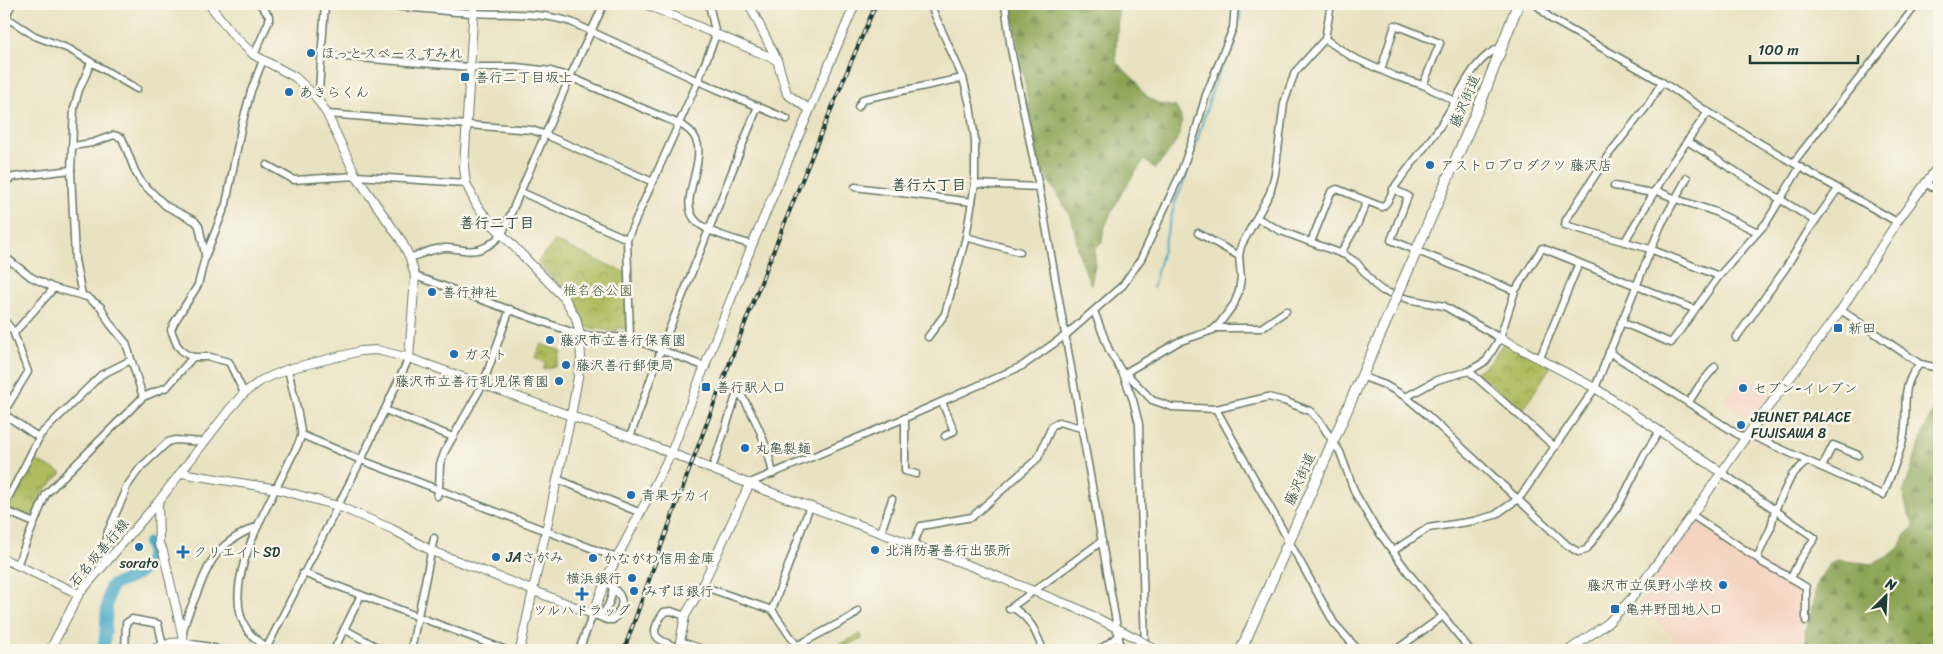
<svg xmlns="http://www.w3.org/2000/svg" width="1943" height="654" viewBox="0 0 1943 654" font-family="Sriracha,'Klee One',sans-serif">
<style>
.built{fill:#f4d3c1}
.forest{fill:url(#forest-firs);stroke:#557044}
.park{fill:url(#park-crowns);stroke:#677c49}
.pitch{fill:#afbc5e;stroke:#677c49}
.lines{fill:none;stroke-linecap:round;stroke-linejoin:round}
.stream{stroke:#49a9c8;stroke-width:2}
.river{stroke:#49a9c8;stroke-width:12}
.minor-casing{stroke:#667765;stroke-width:9}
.tertiary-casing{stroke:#667765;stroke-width:10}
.trunk-casing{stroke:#667765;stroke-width:12}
.minor{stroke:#fff;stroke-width:6}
.tertiary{stroke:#fff;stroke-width:8}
.trunk{stroke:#fff;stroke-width:10}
.rail-casing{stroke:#1f3d34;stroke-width:4}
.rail{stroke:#fbf7ec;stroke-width:2;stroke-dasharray:5.5;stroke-linecap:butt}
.tertiary-bridge-casing{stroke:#667765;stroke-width:10;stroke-linecap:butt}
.trunk-bridge-casing{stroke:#667765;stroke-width:12;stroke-linecap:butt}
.tertiary-bridge{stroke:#fff;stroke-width:8}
.trunk-bridge{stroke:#fff;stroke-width:10}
.poi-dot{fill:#1f6fb2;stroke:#fbf7ec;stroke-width:2}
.labels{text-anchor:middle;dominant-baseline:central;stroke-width:5;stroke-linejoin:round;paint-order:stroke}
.poi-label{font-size:14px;fill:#1f3d34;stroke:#fbf7ec;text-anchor:start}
.street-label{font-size:14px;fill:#1f3d34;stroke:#fbf7ec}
.park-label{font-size:14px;fill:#435d3e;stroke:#fbf7ec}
.neighbourhood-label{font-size:15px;font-weight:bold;fill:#1f3d34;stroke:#fbf7ec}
</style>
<defs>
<pattern id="forest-firs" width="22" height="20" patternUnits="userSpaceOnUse" patternTransform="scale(1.25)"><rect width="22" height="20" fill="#8ba455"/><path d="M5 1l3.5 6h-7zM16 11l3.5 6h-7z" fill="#718747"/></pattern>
<pattern id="park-crowns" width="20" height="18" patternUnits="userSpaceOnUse" patternTransform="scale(1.25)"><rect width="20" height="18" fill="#afbc5e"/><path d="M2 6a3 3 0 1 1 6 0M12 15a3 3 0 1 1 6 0" fill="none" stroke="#8e9a4e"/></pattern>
</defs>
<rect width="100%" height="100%" fill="#fbf7ec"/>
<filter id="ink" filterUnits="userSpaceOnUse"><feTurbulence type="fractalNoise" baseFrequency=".02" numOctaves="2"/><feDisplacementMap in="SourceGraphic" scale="10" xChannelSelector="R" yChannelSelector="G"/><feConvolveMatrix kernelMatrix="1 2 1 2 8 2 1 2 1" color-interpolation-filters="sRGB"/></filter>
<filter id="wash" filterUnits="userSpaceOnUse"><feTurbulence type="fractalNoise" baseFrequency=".0096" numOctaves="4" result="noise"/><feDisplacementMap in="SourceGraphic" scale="20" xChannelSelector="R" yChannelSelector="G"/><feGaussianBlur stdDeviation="1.12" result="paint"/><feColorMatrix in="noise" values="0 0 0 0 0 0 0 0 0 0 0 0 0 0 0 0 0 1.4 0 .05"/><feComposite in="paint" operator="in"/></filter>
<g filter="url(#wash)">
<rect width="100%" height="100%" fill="#e9e2c1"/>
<!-- built -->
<g class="built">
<path d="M4 74 8 77 4 120Z"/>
<path d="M1743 375 1774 391 1752 422 1723 400 1728 393H1731Z"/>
<path d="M1695 519 1803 588 1801 607 1804 637 1800 650H1686L1639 603 1658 572 1678 548 1676 546Z"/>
</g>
<!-- forest -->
<g class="forest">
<path d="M1011 4H1118C1119 23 1115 42 1116 62L1137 82 1140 89 1150 99 1160 104 1176 107C1177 110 1180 114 1181 118 1185 134 1166 158 1155 168L1144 160C1130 180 1103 218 1102 242L1095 248V266L1091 285 1080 258 1072 219 1039 165Z"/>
<path d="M1939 398V650H1806L1805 630 1811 613 1817 582 1828 566 1836 560 1872 564 1889 556 1901 546 1906 534 1915 526 1908 512 1903 494 1924 430Z"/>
</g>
<!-- park -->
<g class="park">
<path d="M555 241 626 273 627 329 617 328 616 332 585 327C576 299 558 283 537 263Z"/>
<path d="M1505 341 1551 366 1522 411 1476 372 1490 362Z"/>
<path d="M541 344 561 351 555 367 543 369 546 363 536 358Z"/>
<path d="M32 459 62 473 43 492 32 518 7 508Z"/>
</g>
<!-- pitch -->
<path class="pitch" d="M861 634 862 638 844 646 857 650H827Z"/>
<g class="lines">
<!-- stream -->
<path class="stream" d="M1153 288 1175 203 1187 174 1212 91 1240 20 1242 4"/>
<!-- river -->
<path class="river" d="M103 650C108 629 104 606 111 586L131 578 146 568 152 552 149 543"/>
</g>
</g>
<g filter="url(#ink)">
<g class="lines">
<defs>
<g id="minor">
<path d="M369 4C403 6 438 11 472 13 508 15 535 11 571 22L698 81 787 119"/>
<path d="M1005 4 1011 49 1039 187 1121 650"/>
<path d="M1536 4 1551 19 1567 28 1662 82 1708 112 1800 167 1897 222"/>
<path d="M4 16 35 36 69 49 137 89"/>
<path d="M5 17 12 4"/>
<path d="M1325 39 1352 57 1394 76 1423 85 1455 101"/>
<path d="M254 55 269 21V16L260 4"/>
<path d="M322 55 470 67H516L551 71 570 77 679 124C726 145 669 199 698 223 713 235 735 239 752 245"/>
<path d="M1381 70 1395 25 1440 43 1423 85"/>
<path d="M1662 82 1648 105 1609 154 1566 220 1565 225 1650 249 1719 276"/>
<path d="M316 97 319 90 325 4"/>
<path d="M858 107 863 99 963 78"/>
<path d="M327 114 532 130 546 135 653 182"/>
<path d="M1687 141 1815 221"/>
<path d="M73 146 92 143 114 135 122 138 135 171 141 182 166 206 195 221 199 226 205 254"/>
<path d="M1793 163 1917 4"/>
<path d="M267 165 294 180 356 176 466 183"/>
<path d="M1925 183 1939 191"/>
<path d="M975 184 1039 187"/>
<path d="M1614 186 1653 193"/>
<path d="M855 187 972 202"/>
<path d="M1393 189 1408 196 1391 240 1515 291"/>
<path d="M1655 190 1676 199 1713 211 1758 232"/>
<path d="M521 192 627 239"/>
<path d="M4 203 6 181 13 177 71 170"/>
<path d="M1257 218 1281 231 1345 255 1357 263 1375 285 1383 291 1408 299 1444 306 1500 338"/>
<path d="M1198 233 1239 256"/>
<path d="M966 237 1020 252"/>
<path d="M1625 241 1673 161 1708 112"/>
<path d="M1311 242 1331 192 1337 189 1382 207C1390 202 1391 193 1396 185 1411 163 1430 143 1444 120 1460 96 1472 57 1502 47"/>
<path d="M1341 253 1357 225 1367 201"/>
<path d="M4 256 31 277 54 288 87 297 101 307 110 324 126 343 143 397"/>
<path d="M410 258C422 254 435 247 448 248 453 248 459 250 464 250 480 253 491 245 502 234L570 77 604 4"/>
<path d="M415 276 580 335 630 338 706 367"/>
<path d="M82 295 75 260 71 170 74 108 79 90 91 63"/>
<path d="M1841 310 1920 364 1939 368"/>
<path d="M1094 311 1109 350 1123 374 1133 400 1139 424 1145 650"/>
<path d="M4 320 13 331 28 372 4 412"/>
<path d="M1621 322 1671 343 1719 276 1766 223 1800 167"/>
<path d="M1215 328H1261L1286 311"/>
<path d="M14 333 54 288"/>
<path d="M928 337 945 314 966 237 975 184V140L970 105 963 78 930 4"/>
<path d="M630 338 627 239 698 81 716 35 709 4"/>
<path d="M1736 338 1785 269 1808 231 1838 189"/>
<path d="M1609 352 1745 439"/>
<path d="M1540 358 1579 263"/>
<path d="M1469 371 1555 447"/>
<path d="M1126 373 1152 400 1172 407 1216 409 1268 397 1284 401 1310 411 1320 422 1340 452 1355 493 1373 524 1408 572 1470 650"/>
<path d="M1123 374 1178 342 1213 330 1220 323 1234 304 1239 291 1241 278 1239 256 1241 246 1270 193 1275 174 1284 103 1295 72 1325 39 1331 4"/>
<path d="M1361 376 1385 385 1406 397 1437 380 1469 371 1486 361 1500 338 1515 291 1542 248 1694 309"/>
<path d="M244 393 229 362 210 357H193L184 353 177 345 171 330 174 323 198 285 205 257 226 204 242 124 251 91 263 60"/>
<path d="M1406 397 1426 414 1567 545 1578 552 1586 550 1620 503 1644 455 1659 432"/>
<path d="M942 402 954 431 945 436"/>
<path d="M1689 402 1699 386 1715 367"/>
<path d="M1216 409 1334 623 1358 650"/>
<path d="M385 410 453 437"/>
<path d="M4 414 38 437"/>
<path d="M905 418V471L916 474"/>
<path d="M1748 434 1883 495C1890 477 1898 459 1903 440 1910 411 1897 389 1920 364"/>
<path d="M302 435 361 460 617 558"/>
<path d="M630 437 661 350 758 106"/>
<path d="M1822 467 1833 445 1858 455"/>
<path d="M712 469 738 390C755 416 767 443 773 474"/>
<path d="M1721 472 1815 538 1799 561 1791 578 1806 587V621"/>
<path d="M557 479 641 513"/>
<path d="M750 483 905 418 1022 366 1066 335 1123 285 1141 259 1180 175 1195 133 1206 95 1233 28 1235 4"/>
<path d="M437 496 439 489 440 464 445 451 483 384 510 309"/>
<path d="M4 506 41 434 101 375 131 360"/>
<path d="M4 510 34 523"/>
<path d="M1692 515 1757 558 1771 527 1775 510 1792 475 1807 461"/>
<path d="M881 532 892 499"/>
<path d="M913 545 921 526 972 517 1038 458 1052 426 1059 422 1081 428"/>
<path d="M1393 551 1428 528 1474 521 1495 515 1518 499 1523 493 1595 388 1661 225 1687 178"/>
<path d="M1757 558 1763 563 1791 578"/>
<path d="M17 565 46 494 143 397 167 387 193 357"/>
<path d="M103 566 108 531 125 493V489L140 468 168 442 175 440 205 442"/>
<path d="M303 573 506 650"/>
<path d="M702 586 772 610 797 646"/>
<path d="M1012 607C1031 619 1035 630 1043 650"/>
<path d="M1009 609 1102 541"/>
<path d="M772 610 810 506"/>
<path d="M597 616C608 613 612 597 613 587"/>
<path d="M344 629 382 650"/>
<path d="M183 634C184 621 190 610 195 598 211 558 217 543 258 526"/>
<path d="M187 643C199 646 209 645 219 650"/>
<path d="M267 647 361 460 409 358"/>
<path d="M677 647C654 639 648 635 664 612L671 611 685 616"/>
<path d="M125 650 126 623 132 619 158 624 163 645"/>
<path d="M271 650C263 645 254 639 248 631 217 587 269 505 288 464 292 455 299 445 301 436 303 429 290 380 288 369"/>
<path d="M334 650 361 595"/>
<path d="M411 650 434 538"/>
<path d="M579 650 593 614 607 620H613C629 600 621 594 605 581"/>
<path d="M789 650 851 617 858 611"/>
<path d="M1099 650 1119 636"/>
<path d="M1396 650 1443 616"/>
</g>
<g id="tertiary">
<path d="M209 4 234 36 254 55 295 77 316 97 327 114 356 176 401 240 410 258 415 276 409 358"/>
<path d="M474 4 464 167 466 183 477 206 492 224 565 299 576 318 580 335 581 360 571 416 520 650"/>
<path d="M645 4 777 60"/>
<path d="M749 4 777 60 787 94 809 109"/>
<path d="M1500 338 1595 388 1721 472"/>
<path d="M181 473 277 489 338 506 392 529 432 551 593 614 607 577 671 453 752 245 855 4"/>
<path d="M158 502 159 544 163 551 184 642"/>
<path d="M4 559 79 594"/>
<path d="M184 642 195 650"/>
<path d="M50 650 79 594 158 502 229 410 244 393 262 380 288 369 361 351 377 350 409 358 630 437 762 489 976 568 1081 610 1136 638"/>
<path d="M149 650 171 643 184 642"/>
<path d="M703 650 680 642 685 616 702 586 750 483"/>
<path d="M1569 650 1608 623 1631 599 1692 515 1748 434 1841 310 1897 222 1939 165"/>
</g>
<g id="trunk">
<path d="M1399 291 1482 99 1518 4"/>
<path d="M1241 650 1387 319"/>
</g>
</defs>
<!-- minor casing -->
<use href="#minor" class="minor-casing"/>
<!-- tertiary casing -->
<use href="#tertiary" class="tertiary-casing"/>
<!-- trunk casing -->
<use href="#trunk" class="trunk-casing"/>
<!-- minor -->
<use href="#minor" class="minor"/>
<!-- tertiary -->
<use href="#tertiary" class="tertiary"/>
<!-- trunk -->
<use href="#trunk" class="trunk"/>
<defs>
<path id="rail" d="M624 650C701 432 784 216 876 4"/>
</defs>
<!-- rail casing -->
<use href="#rail" class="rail-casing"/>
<!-- rail -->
<use href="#rail" class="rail"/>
<defs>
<path id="tertiary-bridge" d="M1136 638 1154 649"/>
<path id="trunk-bridge" d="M1387 319 1399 291"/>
</defs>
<!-- tertiary-bridge casing -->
<use href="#tertiary-bridge" class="tertiary-bridge-casing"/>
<!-- trunk-bridge casing -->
<use href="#trunk-bridge" class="trunk-bridge-casing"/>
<!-- tertiary-bridge -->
<use href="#tertiary-bridge" class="tertiary-bridge"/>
<!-- trunk-bridge -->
<use href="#trunk-bridge" class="trunk-bridge"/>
</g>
</g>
<!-- markers -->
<g class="poi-dot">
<circle cx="311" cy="53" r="5"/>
<rect x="460" y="72" width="10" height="10" rx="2.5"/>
<circle cx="289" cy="92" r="5"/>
<circle cx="1430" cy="165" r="5"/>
<circle cx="432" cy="292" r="5"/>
<rect x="1833" y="323" width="10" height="10" rx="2.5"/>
<circle cx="550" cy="340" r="5"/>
<circle cx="454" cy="354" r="5"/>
<circle cx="566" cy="365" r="5"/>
<circle cx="559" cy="381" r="5"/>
<rect x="701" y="382" width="10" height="10" rx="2.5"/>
<circle cx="1743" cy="388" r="5"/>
<circle cx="1741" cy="425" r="5"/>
<circle cx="745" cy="448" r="5"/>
<circle cx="631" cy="495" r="5"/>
<circle cx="139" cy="547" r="5"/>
<circle cx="875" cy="550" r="5"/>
<path d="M180.5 544.5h5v5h5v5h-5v5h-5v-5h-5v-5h5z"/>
<circle cx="496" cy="557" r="5"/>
<circle cx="593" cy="558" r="5"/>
<circle cx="632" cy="578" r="5"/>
<circle cx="1723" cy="585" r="5"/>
<circle cx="634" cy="591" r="5"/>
<path d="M579.5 586.5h5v5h5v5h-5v5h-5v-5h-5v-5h5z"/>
<rect x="1610" y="604" width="10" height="10" rx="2.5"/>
</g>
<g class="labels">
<!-- poi labels -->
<g class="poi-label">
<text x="321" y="53">ほっとスペース すみれ</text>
<text x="475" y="77">善行二丁目坂上</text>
<text x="299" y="92">あきらくん</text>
<text x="1440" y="165">アストロプロダクツ 藤沢店</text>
<text x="442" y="292">善行神社</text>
<text x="1848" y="328">新田</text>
<text x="560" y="340">藤沢市立善行保育園</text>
<text x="464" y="354">ガスト</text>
<text x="576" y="365">藤沢善行郵便局</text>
<text x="549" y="381" text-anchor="end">藤沢市立善行乳児保育園</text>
<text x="716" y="387">善行駅入口</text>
<text x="1753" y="388">セブン-イレブン</text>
<text x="1751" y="417">JEUNET PALACE<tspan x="1751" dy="16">FUJISAWA 8</tspan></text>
<text x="755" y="448">丸亀製麺</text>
<text x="641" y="495">青果ナカイ</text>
<text x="885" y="550">北消防署善行出張所</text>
<text x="193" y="552">クリエイトSD</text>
<text x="506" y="557">JAさがみ</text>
<text x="603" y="558">かながわ信用金庫</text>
<text x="139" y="563" text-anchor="middle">sorato</text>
<text x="622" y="578" text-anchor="end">横浜銀行</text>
<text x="1713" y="585" text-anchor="end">藤沢市立俣野小学校</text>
<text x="644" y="591">みずほ銀行</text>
<text x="1625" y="609">亀井野団地入口</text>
<text x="582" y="610" text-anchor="middle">ツルハドラッグ</text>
</g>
<!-- street labels -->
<g class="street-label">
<text transform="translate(1465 101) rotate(-67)">藤沢街道</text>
<text transform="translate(1300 479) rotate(-66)">藤沢街道</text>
<text transform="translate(99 553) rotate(-50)">石名坂善行線</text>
</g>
<!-- park labels -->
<g class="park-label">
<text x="598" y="290">椎名谷公園</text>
</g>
<!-- neighbourhood labels -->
<g class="neighbourhood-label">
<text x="929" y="185">善行六丁目</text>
<text x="497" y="223">善行二丁目</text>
</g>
</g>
<!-- margin -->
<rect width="1943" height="654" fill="none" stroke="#fbf7ec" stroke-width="20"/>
<!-- north arrow -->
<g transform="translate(1886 596) rotate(24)" stroke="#fbf7ec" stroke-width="4" paint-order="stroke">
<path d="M0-4L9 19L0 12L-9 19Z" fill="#1f3d34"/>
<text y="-8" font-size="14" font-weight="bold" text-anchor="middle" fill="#1f3d34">N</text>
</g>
<!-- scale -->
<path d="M1750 55v8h108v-8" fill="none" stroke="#1f3d34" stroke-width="2.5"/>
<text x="1758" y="55" font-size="15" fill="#1f3d34" stroke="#fbf7ec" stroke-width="4" paint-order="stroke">100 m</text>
</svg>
